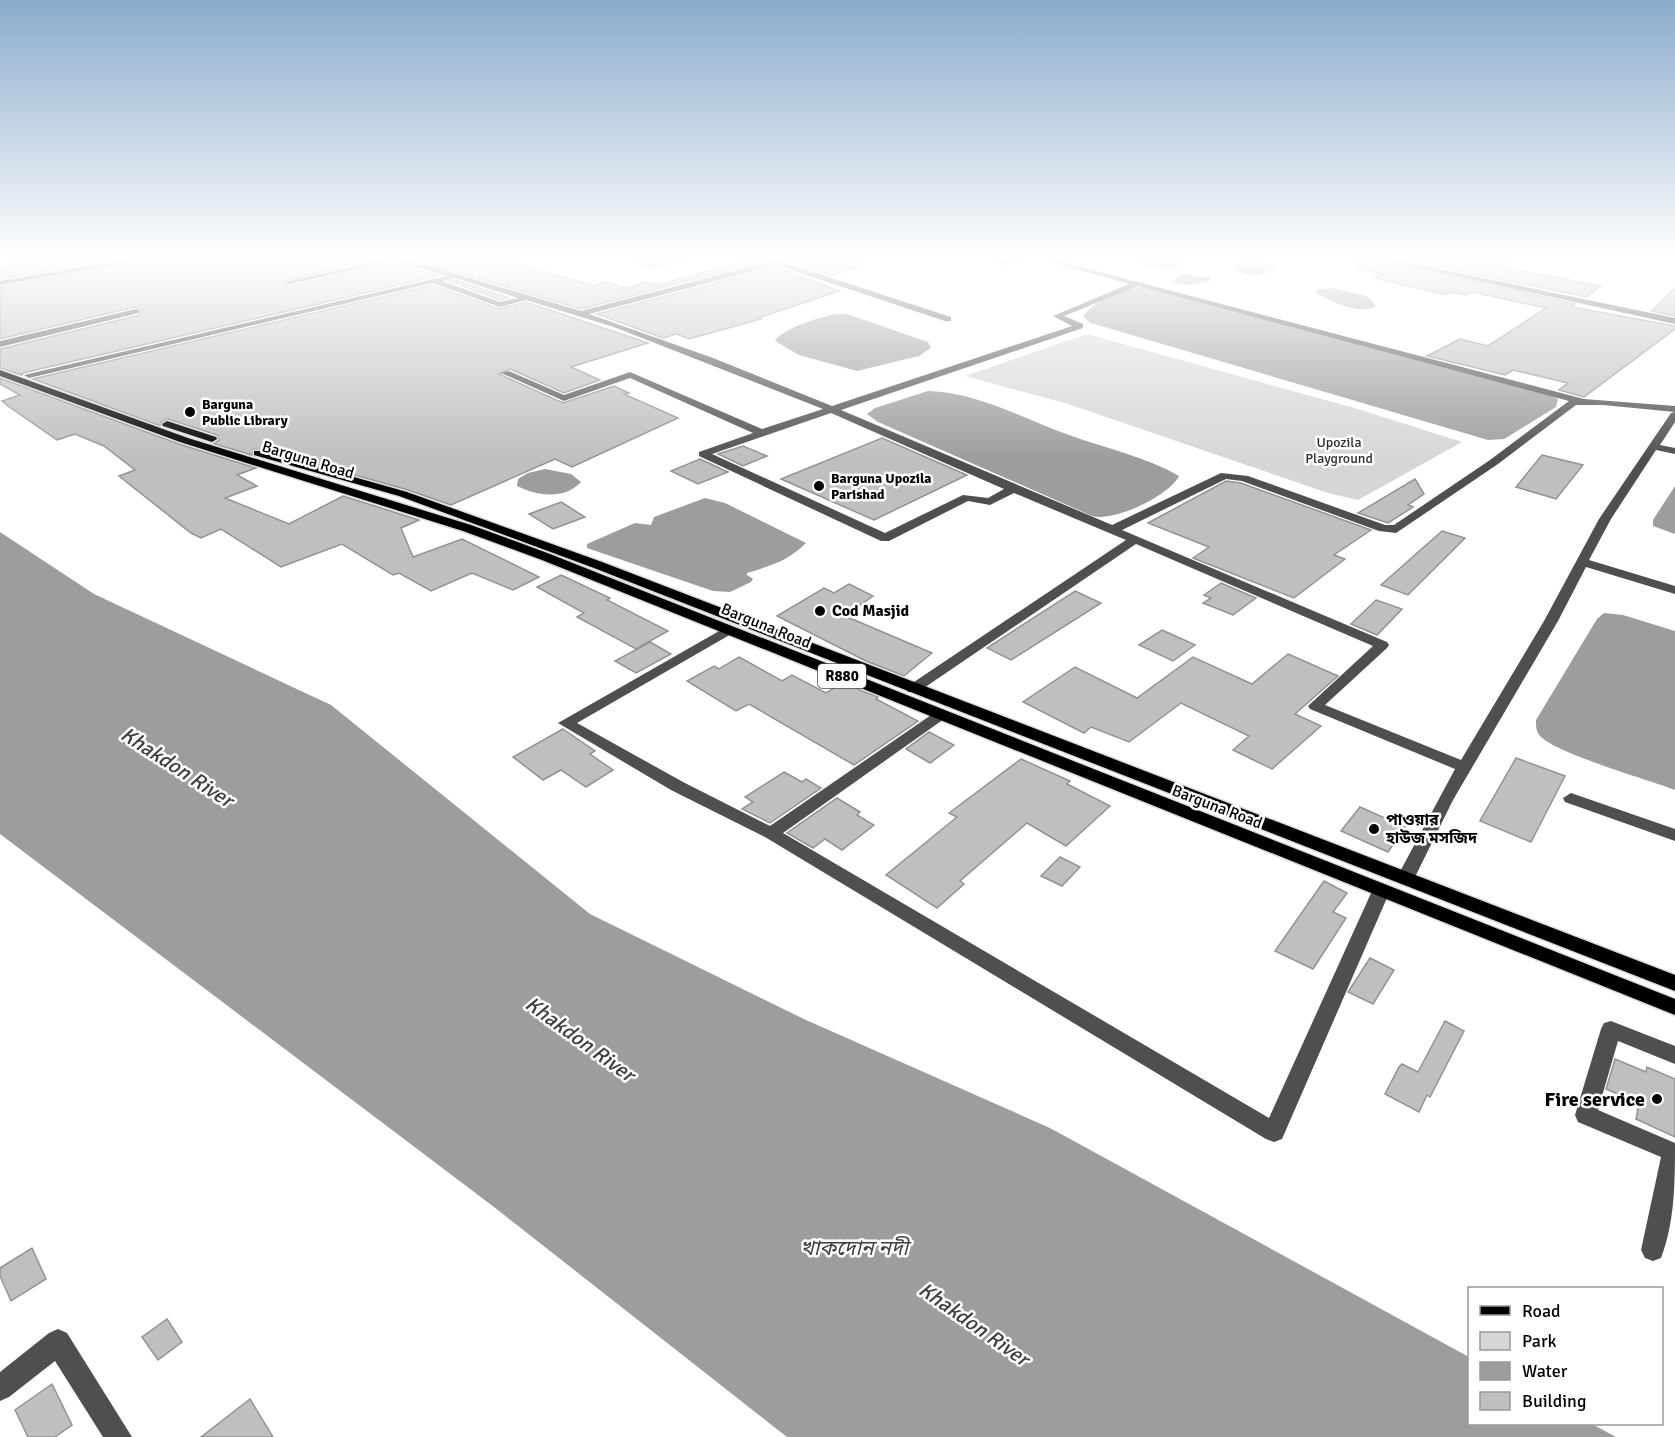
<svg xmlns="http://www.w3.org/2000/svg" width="1675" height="1437" viewBox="0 0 1675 1437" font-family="Signika,'Noto Sans Bengali',sans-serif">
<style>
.green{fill:#d6d6d6}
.water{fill:#9d9d9d}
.building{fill:#bfbfbf;stroke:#939393;stroke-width:1.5}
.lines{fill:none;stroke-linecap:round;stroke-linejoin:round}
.major-casing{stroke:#dbdbdb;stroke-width:3}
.minor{fill:#4f4f4f;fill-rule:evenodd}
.major{fill:#000;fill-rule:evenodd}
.poi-dot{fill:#000;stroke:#fff;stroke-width:2}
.labels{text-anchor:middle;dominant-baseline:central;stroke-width:5;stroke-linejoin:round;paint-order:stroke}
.far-poi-label{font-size:14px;font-weight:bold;fill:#000;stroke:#fff;text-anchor:start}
.far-park-label{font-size:14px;fill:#2d2d2d;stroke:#fff}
.shield{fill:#fff;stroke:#4c4c4c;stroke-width:1.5}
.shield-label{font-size:15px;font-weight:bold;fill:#000}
.street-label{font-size:16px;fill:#000;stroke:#fff}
.poi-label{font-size:16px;font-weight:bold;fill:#000;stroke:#fff;text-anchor:start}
.near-poi-label{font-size:20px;font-weight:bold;fill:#000;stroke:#fff;text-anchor:end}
.near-water-label{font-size:21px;font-style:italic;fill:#3e3e3e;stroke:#fff}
</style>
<rect width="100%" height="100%" fill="#fff"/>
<!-- green -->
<path class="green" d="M1087 334 1358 409 1462 442 1358 500 1328 493 1068 404 965 376Z"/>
<!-- water -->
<g class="water">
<path d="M622 259H704L650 269Z"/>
<path d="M1125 259H1188C1173 278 1144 265 1125 259Z"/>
<path d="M1244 260 1277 265 1275 269C1260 276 1247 279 1233 269Z"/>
<path d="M1190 274 1210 278V281L1190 285 1172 282 1181 275Z"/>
<path d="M1135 287H1145L1547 394 1558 399 1556 407 1504 439 1488 440 1091 323 1083 317C1094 300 1117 293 1135 287Z"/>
<path d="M1333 288 1367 296 1376 306C1361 316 1329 301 1315 292L1318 289Z"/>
<path d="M836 314H847L922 340 928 342 931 348 919 356 857 371 799 355 775 341C780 329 823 316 836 314Z"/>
<path d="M928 391C977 392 1026 420 1072 436 1108 449 1146 457 1179 476 1169 496 1114 522 1092 516L878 422 867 414 875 408Z"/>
<path d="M545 469 571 474 581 482C564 500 538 496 517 486L518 479 528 473Z"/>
<path d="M1675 486V534L1653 526V520Z"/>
<path d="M705 498 725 503 806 543C788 561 770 566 747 573V575L753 579 751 582 730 592 713 591 587 548V544L635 523 651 525 654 517Z"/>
<path d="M0 532 94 594 331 705 590 914 806 1020 1050 1128 1469 1357 1470 1424H1592L1616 1437H787L494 1207 0 834Z"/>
<path d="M1604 613 1623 615 1675 631V790C1646 779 1561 755 1541 737 1536 732 1536 727 1536 720L1597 619Z"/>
</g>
<!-- building -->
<g class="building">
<path d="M12 259H119L0 279V268L18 265Z"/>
<path d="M147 259H376L283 281 289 286 396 263 437 276 23 373 22 375 0 368V349L140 315 142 310 135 307 0 339V287Z"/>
<path d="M413 259H503L594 286 606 282 624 288 647 282 658 285 746 261 772 259 581 309Z"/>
<path d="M1359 259H1376L1575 304 1572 307 1675 326V329L1584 397 1559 390 1568 383 1513 370 1505 375 1427 356 1460 339 1488 346 1546 308 1472 292 1466 295 1452 292 1446 295 1375 278 1383 274 1358 268Z"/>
<path d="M1400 259H1512L1501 267 1601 286 1586 297Z"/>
<path d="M802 260 861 263V266L831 275 794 263Z"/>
<path d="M776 267 839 291 758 318 761 319 689 339 677 334 663 338 597 314Z"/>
<path d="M455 280 509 298 500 300 450 281Z"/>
<path d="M433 285 499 309 526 302 648 343 571 367 600 380 564 393 510 369 499 374 563 403 614 386 629 393 624 394 678 418 572 467 555 459 451 505 408 490 315 464 300 455 294 457 254 449 252 455 214 444 219 440 217 435 168 419 161 422 160 426 33 379Z"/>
<path d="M1675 288V316L1652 311Z"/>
<path d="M0 378 179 444 256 468 237 475 257 486 225 498 289 524 343 496 419 520 401 528 413 557 462 539 539 577 513 590 472 573 431 591 399 573 393 575 342 544 281 567 221 529 201 538 191 533 119 476 135 470 104 446 75 434 57 440 8 406 2 401 20 395 0 384Z"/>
<path d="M882 438 967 475 874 520 781 479Z"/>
<path d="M743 446 767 456 743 466 718 454Z"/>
<path d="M1542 455 1583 465 1556 499 1516 487Z"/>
<path d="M700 459 728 472 698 484 671 471Z"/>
<path d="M1415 479 1424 494 1408 505 1413 507 1388 523 1358 513Z"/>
<path d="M1226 481 1241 483 1371 530 1334 555 1345 559 1294 598 1193 558 1209 547 1148 523Z"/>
<path d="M561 502 585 517 553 529 529 514Z"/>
<path d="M1442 531 1465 538 1408 595 1381 585Z"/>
<path d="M561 575 610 598 607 600 668 631 636 649 577 617 584 613 537 587Z"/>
<path d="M1221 583 1256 598 1233 615 1203 603 1211 598 1204 595Z"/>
<path d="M849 584 873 596 845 616 932 653 904 676 866 661 777 616 824 588 834 593Z"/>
<path d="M1075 591 1101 603 1011 660 987 648Z"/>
<path d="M1376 600 1402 609 1377 635 1351 624Z"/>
<path d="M1162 630 1195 645 1173 661 1139 645Z"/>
<path d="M650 642 671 654 636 673 615 661Z"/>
<path d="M1288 654 1338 676 1295 714 1321 726 1272 769 1233 750 1249 736 1181 703 1129 742 1091 727 1084 733 1023 702 1075 667 1137 698 1193 657 1252 684Z"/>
<path d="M739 657 782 681 792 675 826 693 843 683 878 697 876 699 918 721 854 765 749 704 736 711 687 681 714 666 719 669Z"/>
<path d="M563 729 595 751 590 754 613 770 586 787 561 770 543 780 513 757Z"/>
<path d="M929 732 954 745 930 763 906 749Z"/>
<path d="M1516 758 1565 776 1531 842 1480 821Z"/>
<path d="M1021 759 1070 781 1067 784 1110 806 1066 846 1027 823 960 881 964 884 937 908 886 875 957 817 949 813Z"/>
<path d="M784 772 802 782 806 779 821 788 770 823 742 809 753 802 745 797Z"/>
<path d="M837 798 860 812 857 815 874 825 842 850 825 839 813 848 787 833Z"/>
<path d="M1360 807 1405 827 1388 852 1341 831Z"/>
<path d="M1060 857 1080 867 1062 886 1041 876Z"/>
<path d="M1324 881 1347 893 1333 912 1346 918 1313 969 1275 951Z"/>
<path d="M1370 958 1394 970 1373 1004 1348 992Z"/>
<path d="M1445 1021 1464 1031 1430 1097 1427 1095 1419 1112 1385 1094 1399 1067 1402 1064 1418 1072Z"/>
<path d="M1615 1059 1646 1072 1647 1067 1675 1079V1137L1636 1119 1639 1103 1606 1089Z"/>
<path d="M32 1248 46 1279 11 1301 0 1276V1268Z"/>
<path d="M167 1319 182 1342 158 1360 142 1337Z"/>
<path d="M52 1384 72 1425 55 1437H28L15 1410Z"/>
<path d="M250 1399 273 1437H201Z"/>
</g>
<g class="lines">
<defs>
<g id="major">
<path d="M0 370 188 438 471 525 550 554 1675 999V1015L542 560 463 531 180 442 0 376Z"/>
<path d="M167 421 216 437 217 439 212 442 163 426 162 424Z"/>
<path d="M254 451H262L407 492 602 562 1675 975V991L594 568 399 496 254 455Z"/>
</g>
</defs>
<!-- major casing -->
<use href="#major" class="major-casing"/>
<!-- minor -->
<g class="minor">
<path d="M130 259H145L0 285V281Z"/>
<path d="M385 259H406L581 311 772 261 800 259 786 263 951 317V321H945L776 265 589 314 713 358 832 406 1072 326 1053 316 1129 284 1040 259H1050L1584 399 1675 406V412L1603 405H1576L1498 464 1396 533 1379 531 1242 481 1226 479 1122 530 1387 642 1389 645 1387 648 1325 705 1461 760 1544 621 1599 519 1671 413 1675 412V422L1660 445 1675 448V454L1656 450 1611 519 1589 560 1675 586V594L1586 567 1558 621 1453 800 1414 879 1411 883H1399L1396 879 1455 769 1310 709 1308 706 1373 646 1136 544 918 692H908L906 689 908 686 1126 540 1014 493 990 505 968 501 889 541H881L699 456V452L753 433 630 378 564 401 501 373 509 371 564 395 630 372 762 429 823 409 614 327 526 300 500 307 433 283 29 378 24 375 446 276 396 261 289 284 285 282ZM455 278 518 298 500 302 442 281ZM1138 286 1569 401 1490 460 1394 525H1385L1248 476 1221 473 1112 525 841 410 1083 328V324L1064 316ZM831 413 1004 489 988 498 963 495 885 533 712 454Z"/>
<path d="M985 259H1031L1003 265Z"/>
<path d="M1378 259H1391L1675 318V324Z"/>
<path d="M136 309 140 311 139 313 0 347V341Z"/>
<path d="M728 626 733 627 735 630 733 633 577 723 683 782 770 826 934 713H944L946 716 944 719 783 833 1269 1118 1372 891 1375 886 1381 885 1387 886 1390 891 1282 1139 1274 1142 1266 1139 765 837 671 790 558 723Z"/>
<path d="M1571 793 1675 829V841L1565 802 1563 798Z"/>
<path d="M1611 1021 1675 1046V1064L1618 1041 1598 1110 1675 1143C1675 1181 1675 1222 1661 1258L1653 1261 1645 1258 1641 1250 1661 1157 1578 1122 1575 1115 1601 1029 1604 1023Z"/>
<path d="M58 1329 67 1333 132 1437H103L55 1361 9 1397 0 1401V1372L49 1333Z"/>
</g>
<!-- major -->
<use href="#major" class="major"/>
</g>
<!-- sky -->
<linearGradient id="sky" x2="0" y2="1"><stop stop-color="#8aabca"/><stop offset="0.56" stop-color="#fff"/><stop offset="1" stop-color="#fff" stop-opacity="0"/></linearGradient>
<rect width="1675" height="460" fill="url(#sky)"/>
<!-- markers -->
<g class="poi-dot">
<circle cx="190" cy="412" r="6"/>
<circle cx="819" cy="486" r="6"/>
<circle cx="820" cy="611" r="6"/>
<circle cx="1374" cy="829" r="6"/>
<circle cx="1657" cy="1099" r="6"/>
</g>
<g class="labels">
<!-- far-poi labels -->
<g class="far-poi-label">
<text x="202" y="404">Barguna<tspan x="202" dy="16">Public Library</tspan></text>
<text x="831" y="478">Barguna Upozila<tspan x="831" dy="16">Parishad</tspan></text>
</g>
<!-- far-park labels -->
<g class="far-park-label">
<text x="1339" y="442">Upozila<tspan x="1339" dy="16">Playground</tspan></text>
</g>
<!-- shield labels -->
<rect class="shield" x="818" y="664" width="48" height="24" rx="4.5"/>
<g class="shield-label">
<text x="842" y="676">R880</text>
</g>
<!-- street labels -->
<g class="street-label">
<text transform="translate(308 460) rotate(17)">Barguna Road</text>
<text transform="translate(766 626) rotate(22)">Barguna Road</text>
<text transform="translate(1217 807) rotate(21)">Barguna Road</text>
</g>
<!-- poi labels -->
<g class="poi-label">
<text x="832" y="611">Cod Masjid</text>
<text x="1386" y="820">পাওয়ার<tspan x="1386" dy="18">হাউজ মসজিদ</tspan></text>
</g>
<!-- near-poi labels -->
<g class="near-poi-label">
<text x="1645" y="1099">Fire service</text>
</g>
<!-- near-water labels -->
<g class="near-water-label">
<text transform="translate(177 767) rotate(33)">Khakdon River</text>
<text transform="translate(580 1039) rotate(36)">Khakdon River</text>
<text x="854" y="1248">খাকদোন নদী</text>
<text transform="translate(974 1324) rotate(35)">Khakdon River</text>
</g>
</g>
<!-- legend -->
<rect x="1468" y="1287" width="195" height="138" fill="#ffffff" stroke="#999999" stroke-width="1.5"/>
<rect x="1480" y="1306" width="30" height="9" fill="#000000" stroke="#999999" stroke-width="1.5"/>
<text x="1522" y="1317" font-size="18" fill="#000000">Road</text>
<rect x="1480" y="1332" width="30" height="18" fill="#d6d6d6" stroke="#999999" stroke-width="1.5"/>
<text x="1522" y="1347" font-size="18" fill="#000000">Park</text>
<rect x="1480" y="1362" width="30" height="18" fill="#9d9d9d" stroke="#999999" stroke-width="1.5"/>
<text x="1522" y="1377" font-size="18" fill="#000000">Water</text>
<rect x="1480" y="1392" width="30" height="18" fill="#bfbfbf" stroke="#999999" stroke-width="1.5"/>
<text x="1522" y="1407" font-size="18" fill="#000000">Building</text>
</svg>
